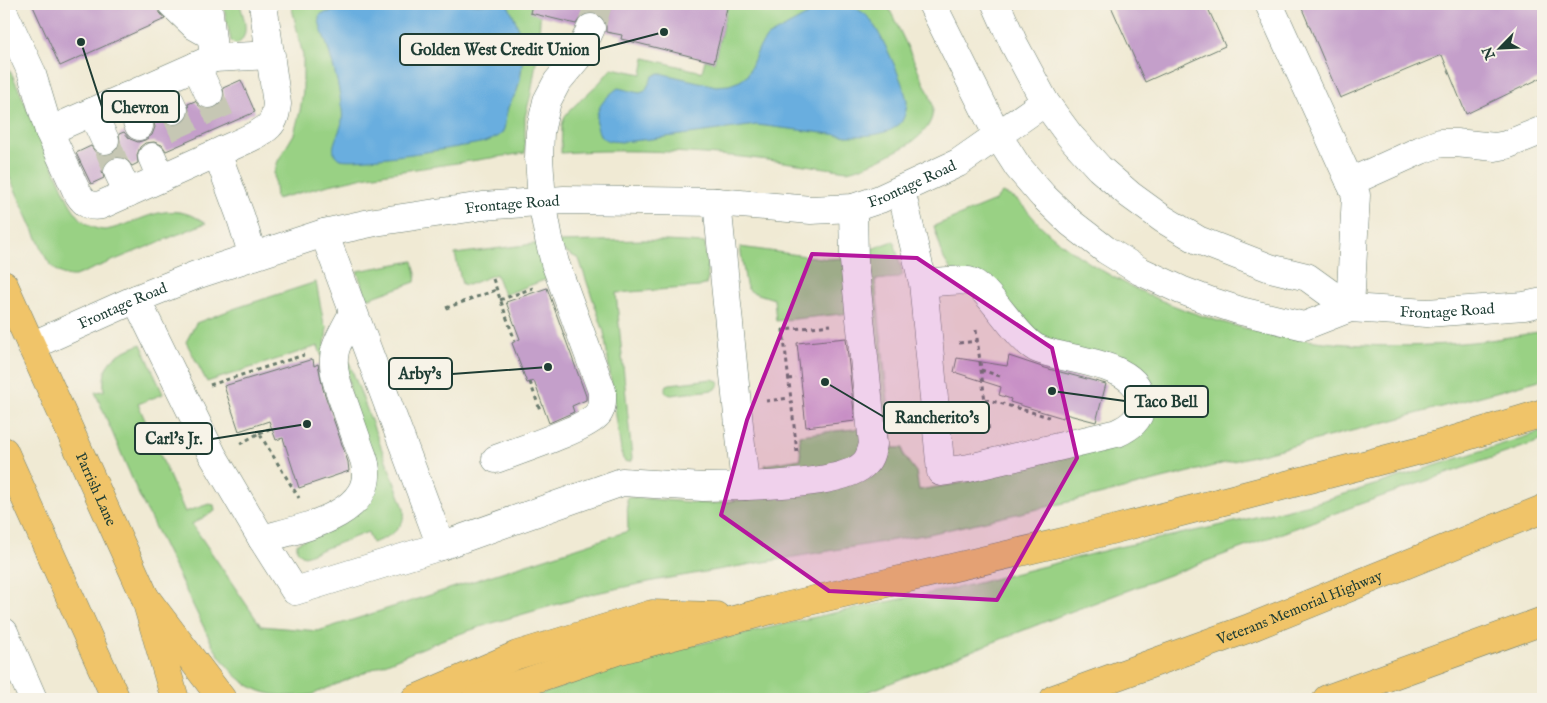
<svg xmlns="http://www.w3.org/2000/svg" width="1547" height="703" viewBox="0 0 1547 703" font-family="'IM FELL English',serif">
<style>
.green{fill:#99d184;stroke:#5c875c}
.water{fill:#69aedf;stroke:#44768a}
.building{fill:#c49fca}
.lines{fill:none;stroke-linecap:round;stroke-linejoin:round}
.minor-tunnel{stroke:#c6c7b4;stroke-width:28;stroke-dasharray:28 14;stroke-linecap:butt}
.minor-casing{stroke:#687a6c;stroke-width:29}
.major-casing{stroke:#687a6c;stroke-width:29}
.highway-casing{stroke:#687a6c;stroke-width:29}
.path{stroke:#687a6c;stroke-width:3;stroke-dasharray:4 4;stroke-linecap:butt}
.minor{stroke:#fff;stroke-width:28}
.major{stroke:#f0c469;stroke-width:28}
.highway{stroke:#f0c469;stroke-width:28}
.marked{fill:#b5179e;fill-opacity:0.2;stroke:#b5179e;stroke-width:4;stroke-linejoin:round}
.labels{text-anchor:middle;dominant-baseline:central;stroke-width:5;stroke-linejoin:round;paint-order:stroke}
.street-label{font-size:15px;fill:#1f3d34;stroke:#f7f3e8}
.leader{fill:none;stroke:#1f3d34;stroke-width:2}
.callout-dot{fill:#1f3d34;stroke:#f7f3e8;stroke-width:2}
.callout{fill:#f7f3e8;stroke:#1f3d34;stroke-width:2}
.callout-label{font-size:16px;text-anchor:middle;font-weight:bold;fill:#1f3d34}
</style>
<rect width="100%" height="100%" fill="#f7f3e8"/>
<filter id="ink" filterUnits="userSpaceOnUse"><feTurbulence type="fractalNoise" baseFrequency=".02" numOctaves="2"/><feDisplacementMap in="SourceGraphic" scale="10" xChannelSelector="R" yChannelSelector="G"/><feConvolveMatrix kernelMatrix="1 2 1 2 8 2 1 2 1" color-interpolation-filters="sRGB"/></filter>
<filter id="wash" filterUnits="userSpaceOnUse"><feTurbulence type="fractalNoise" baseFrequency=".0096" numOctaves="4" result="noise"/><feDisplacementMap in="SourceGraphic" scale="20" xChannelSelector="R" yChannelSelector="G"/><feGaussianBlur stdDeviation="1.12" result="paint"/><feColorMatrix in="noise" values="0 0 0 0 0 0 0 0 0 0 0 0 0 0 0 0 0 1.4 0 .05"/><feComposite in="paint" operator="in"/></filter>
<g filter="url(#wash)">
<rect width="100%" height="100%" fill="#f0ead4"/>
<!-- green -->
<g class="green">
<path d="M223 4H240C243 17 251 33 238 44H234L231 41Z"/>
<path d="M291 4H541L538 49 531 94 525 117V153L368 176 325 186 276 199 274 173 278 161 294 134 300 111 303 91V56Z"/>
<path d="M728 4H887C899 29 912 55 923 81 927 89 933 100 933 110 932 130 913 143 896 151 880 160 865 167 847 171 804 165 761 158 718 155 666 151 613 149 561 153L562 125 565 116 571 109 600 82 612 68 642 74 645 58 702 72 705 60 714 62Z"/>
<path d="M4 65 12 74 68 200C76 215 87 230 106 230 145 222 166 197 206 223L75 276C62 277 52 269 46 258L4 165Z"/>
<path d="M1002 193 1010 196 1017 200C1026 208 1032 217 1040 225 1049 234 1059 242 1069 249 1183 330 1324 355 1461 343 1489 341 1516 336 1543 331V379L1379 424 1099 495 929 534 658 580 596 593 489 624 444 639 311 695C263 700 239 688 213 646L139 495 95 392 104 391C102 359 115 355 141 344L163 394 138 404 185 512 209 504 214 505 215 511 192 524 261 626 318 631 586 545 628 531 627 497 711 504 843 484 862 477 863 252 894 241 903 275 897 278 875 280 893 448H903L904 456 916 472 919 490 967 482 1153 409 1048 341 951 270 944 259 934 226 995 201Z"/>
<path d="M645 240 705 243 708 278 706 284 699 287 616 293 632 458 631 461 626 462 623 459 621 451 604 332 579 259 562 250 557 242Z"/>
<path d="M541 243 550 278 504 295 496 274 468 285 462 284 455 254Z"/>
<path d="M740 247 828 259 845 258 850 313 776 321 774 299 752 292 748 289 746 285Z"/>
<path d="M413 261 416 274 415 282 370 298 366 297 357 271Z"/>
<path d="M316 282 324 324 327 327 324 356 322 357 318 346 207 382 186 342 196 323 236 308Z"/>
<path d="M343 346 404 508C407 528 388 538 372 543L368 532 305 556 302 555 297 550V543L351 518 354 415Z"/>
<path d="M712 379 718 381 719 384 716 389 713 390 671 395 666 393 665 390 667 385 670 384Z"/>
<path d="M863 428 864 444 851 464 768 473 765 465 801 459 799 435Z"/>
<path d="M1543 431V440L1360 504 1067 613 850 699H527L631 662 690 646 833 613 970 585 1119 547 1218 526 1318 502 1381 483Z"/>
</g>
<!-- water -->
<g class="water">
<path d="M378 4H507C524 30 526 62 517 91 514 98 508 104 507 112 504 120 507 130 499 136 495 138 489 141 485 142 467 146 347 166 338 158 326 148 342 132 342 120 343 115 342 109 341 105 340 89 332 61 327 45 324 36 319 27 319 16L323 13Z"/>
<path d="M839 4C851 5 857 8 866 15 878 25 906 87 907 102 907 108 905 116 902 121 891 136 864 136 848 136L757 125 651 139 622 142 609 141 601 137C590 116 600 101 618 88L640 93 645 91 653 76 659 73 716 86 729 85 740 81 747 76 759 48 767 37 811 13Z"/>
</g>
<g id="blocks">
<!-- building -->
<g class="building">
<path d="M32 4H157V9L165 19 60 66Z"/>
<path d="M532 4H728L714 62 621 39 622 35 606 32V26L604 19 597 14 590 12 582 15 576 24 530 13Z"/>
<path d="M1110 4H1206L1225 46 1145 82Z"/>
<path d="M1300 4H1543V77L1466 114 1442 55 1340 98Z"/>
<path d="M241 80 255 112 166 151 162 145 154 142 145 143 140 147 137 155 138 163 132 166 126 159 120 157 112 158 105 164 102 171 104 178 91 184 76 153 91 146 96 153 103 155 111 154 118 149 120 142 119 134 124 132 130 139 138 142 145 140 152 135 155 127 153 119 160 116 165 123 172 125 180 124 187 119 189 112 188 104 195 101 200 107 207 109 215 108 222 103 224 96 223 88Z"/>
<path d="M547 288 586 396V400L572 406 574 412 549 423 534 381 527 383 512 343 520 339 506 302Z"/>
<path d="M846 338 855 421 806 427 797 343Z"/>
<path d="M1009 356 1045 368 1106 384 1096 422 1065 414 1063 418 1010 402 1011 399 999 395 1001 387 954 372 957 358 1007 366Z"/>
<path d="M313 359 314 366 318 364 323 389 348 462 349 471 299 488 283 438 276 440 269 421 239 431 224 386Z"/>
</g>
</g>
</g>
<g filter="url(#ink)">
<use href="#blocks" fill-opacity="0" stroke="#687a6c" stroke-width="1"/>
<g class="lines">
<!-- minor-tunnel -->
<g class="minor-tunnel">
<path d="M591 28 598 4"/>
<path d="M209 94 223 126"/>
<path d="M174 110 188 141"/>
<path d="M105 140 118 172"/>
</g>
<defs>
<g id="minor">
<path d="M172 4 195 26 211 35"/>
<path id="s1" d="M932 4 998 136 1018 167 1043 196 1071 223 1106 250 1140 271 1181 290 1210 301 1241 311 1304 326 1350 308 1427 313 1524 306 1543 302"/>
<path d="M996 4 1014 44 1045 102 1070 136 1099 168 1130 195 1163 219 1198 240 1270 268 1307 277 1350 308"/>
<path d="M1269 4 1356 195 1350 308"/>
<path d="M4 13 31 71 49 131 76 190C82 201 88 208 101 205L217 153"/>
<path d="M214 58 271 55"/>
<path d="M196 66 209 94"/>
<path d="M161 82 174 110"/>
<path d="M126 97 139 126"/>
<path d="M92 112 105 140"/>
<path d="M49 131 214 58 208 4"/>
<path d="M152 157 161 178"/>
<path d="M118 172 128 193"/>
<path d="M1350 182 1421 150 1440 143H1456L1495 147 1506 145 1543 130"/>
<path d="M901 190 923 283 941 472 969 468 1117 433C1130 427 1140 420 1141 406 1145 360 1064 362 1036 348 1014 336 987 284 969 281 957 279 936 282 923 283"/>
<path d="M253 256 240 215 217 153C231 146 259 136 269 126 275 120 276 112 277 104L263 4"/>
<path d="M136 299 212 454 262 539 295 591 441 546 324 233"/>
<path id="s2" d="M31 346 136 299 196 275 324 233 375 222 483 206 564 200 717 202 811 210 853 208 880 199 958 163 1045 102"/>
<path d="M496 459C517 451 586 429 598 414 603 407 602 399 602 391L555 263 549 239 542 201 539 158 540 132 547 101 557 82 577 58 591 28"/>
<path d="M745 486C773 485 843 483 863 465 870 459 871 452 873 444L854 261 853 208"/>
<path d="M262 539C297 529 376 516 365 464 364 458 361 452 359 446 354 432 349 417 344 403 338 387 331 368 335 351 337 341 348 323 353 313"/>
<path d="M441 546 622 482 703 487 745 486 717 202"/>
<path d="M4 632 33 699"/>
</g>
<g id="major">
<path id="s3" d="M4 285 145 597 175 699"/>
<path d="M4 451 116 699"/>
</g>
<g id="highway">
<path d="M145 597 222 699"/>
<path d="M415 699 517 655 652 614 716 616"/>
<path d="M476 699 617 651 771 610 1084 537 1205 506 1421 450 1543 413"/>
<path id="s4" d="M1054 699 1247 629 1543 509"/>
<path d="M1327 699 1543 621"/>
</g>
</defs>
<!-- minor casing -->
<use href="#minor" class="minor-casing"/>
<!-- major casing -->
<use href="#major" class="major-casing"/>
<!-- highway casing -->
<use href="#highway" class="highway-casing"/>
<!-- path -->
<g class="path">
<path d="M493 279 515 341"/>
<path d="M500 300 533 288"/>
<path d="M446 308 496 290"/>
<path d="M976 330 989 433"/>
<path d="M959 343 978 341"/>
<path d="M981 370 1000 376"/>
<path d="M788 379 796 378"/>
<path d="M530 382 540 410"/>
<path d="M210 385 304 355"/>
<path d="M985 399 1049 417"/>
<path d="M766 401 790 398"/>
<path d="M259 433 272 428"/>
<path d="M240 444 259 433 299 498"/>
<path d="M797 452 783 330 831 325"/>
</g>
<!-- minor -->
<use href="#minor" class="minor"/>
<!-- major -->
<use href="#major" class="major"/>
<!-- highway -->
<use href="#highway" class="highway"/>
</g>
</g>
<!-- marked area -->
<path class="marked" d="M812 254 917 258 1052 348 1077 458 997 600 829 591 721 515 747 420Z"/>
<g class="labels">
<!-- street labels -->
<g class="street-label">
<text stroke="none"><textPath href="#s2" startOffset="910">Frontage Road</textPath></text>
<text stroke="none"><textPath href="#s2" startOffset="505">Frontage Road</textPath></text>
<text stroke="none"><textPath href="#s2" startOffset="100">Frontage Road</textPath></text>
<text stroke="none"><textPath href="#s1" startOffset="666">Frontage Road</textPath></text>
<text stroke="none"><textPath href="#s3" startOffset="224">Parrish Lane</textPath></text>
<text stroke="none"><textPath href="#s4" startOffset="262">Veterans Memorial Highway</textPath></text>
</g>
</g>
<!-- callouts -->
<path class="leader" d="M664 32L599 49M81 42L102 107M548 367L452 374M1052 391L1125 401M825 382L884 417M307 424L212 439"/>
<g class="callout-dot">
<circle cx="664" cy="32" r="5"/>
<circle cx="81" cy="42" r="5"/>
<circle cx="548" cy="367" r="5"/>
<circle cx="1052" cy="391" r="5"/>
<circle cx="825" cy="382" r="5"/>
<circle cx="307" cy="424" r="5"/>
</g>
<g class="callout">
<rect x="400" y="34" width="199" height="31" rx="5"/>
<rect x="102" y="91" width="77" height="31" rx="5"/>
<rect x="389" y="358" width="63" height="31" rx="5"/>
<rect x="1125" y="386" width="83" height="31" rx="5"/>
<rect x="884" y="402" width="105" height="31" rx="5"/>
<rect x="135" y="423" width="77" height="31" rx="5"/>
</g>
<g class="callout-label">
<text x="500" y="55">Golden West Credit Union</text>
<text x="140" y="113">Chevron</text>
<text x="420" y="379">Arby's</text>
<text x="1166" y="407">Taco Bell</text>
<text x="937" y="423">Rancherito's</text>
<text x="174" y="444">Carl's Jr.</text>
</g>
<!-- margin -->
<rect width="1547" height="703" fill="none" stroke="#f7f3e8" stroke-width="20"/>
<!-- north arrow -->
<g transform="translate(1500 48) rotate(246)" stroke="#f7f3e8" stroke-width="4" paint-order="stroke">
<path d="M0-4L9 19L0 12L-9 19Z" fill="#1f3d34"/>
<text y="-8" font-size="14" font-weight="bold" text-anchor="middle" fill="#1f3d34">N</text>
</g>
</svg>
